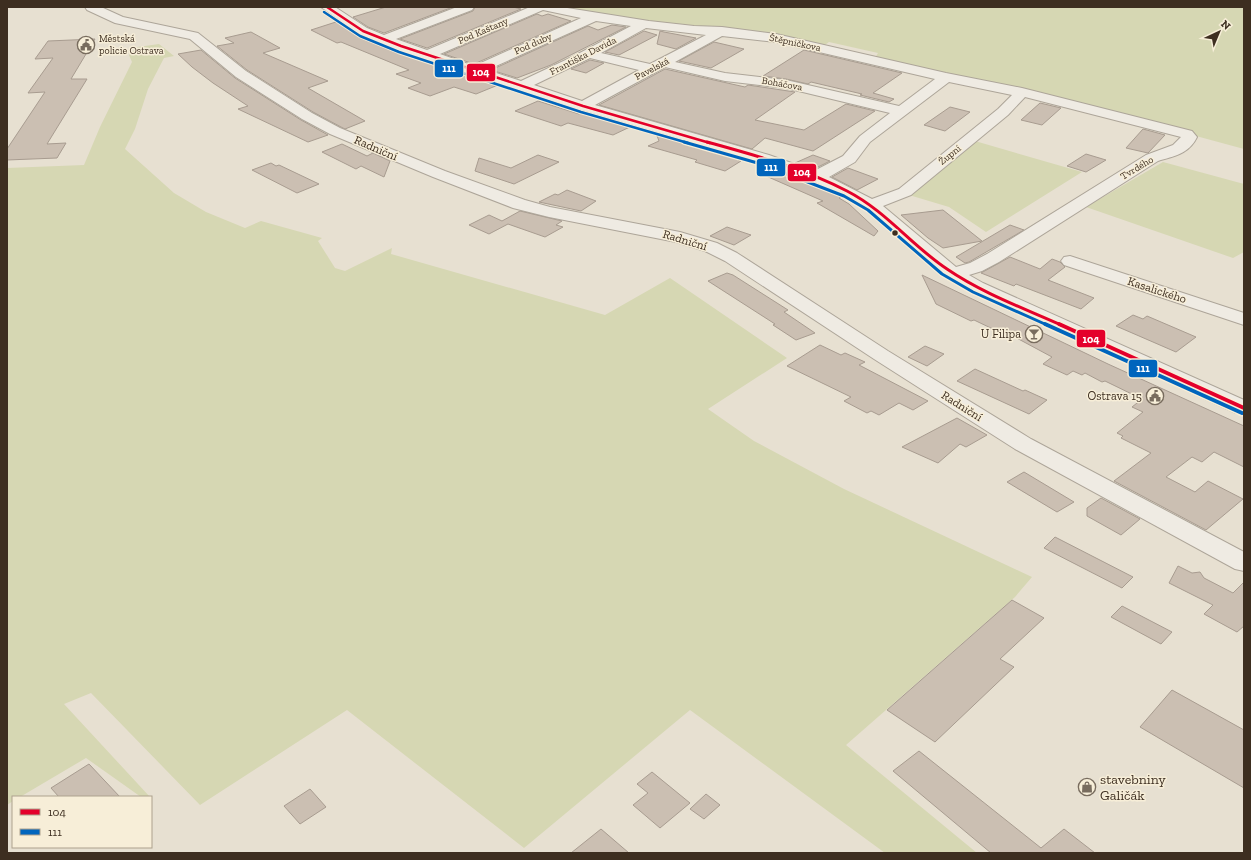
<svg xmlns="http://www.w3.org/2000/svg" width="1251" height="860" viewBox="0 0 1251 860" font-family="'Zilla Slab',serif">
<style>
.green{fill:#d6d7b3}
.building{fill:#cbbfb2;stroke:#a89c90}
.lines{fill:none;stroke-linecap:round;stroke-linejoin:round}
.minor-casing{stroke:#ada599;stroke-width:2}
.minor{fill:#efebe3;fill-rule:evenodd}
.bus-1-far2-casing{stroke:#f7eed8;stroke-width:4.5}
.bus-1-far1-casing{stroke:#f7eed8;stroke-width:5.5}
.bus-1-casing{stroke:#f7eed8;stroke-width:7}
.bus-2-far2-casing{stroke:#f7eed8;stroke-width:4.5}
.bus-2-far1-casing{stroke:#f7eed8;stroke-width:5.5}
.bus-2-casing{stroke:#f7eed8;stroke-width:7}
.bus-1-far2{stroke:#e4002b;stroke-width:2.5}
.bus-1-far1{stroke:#e4002b;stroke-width:3}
.bus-1{stroke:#e4002b;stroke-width:4}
.bus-2-far2{stroke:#0065bd;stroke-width:2.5}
.bus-2-far1{stroke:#0065bd;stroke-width:3}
.bus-2{stroke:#0065bd;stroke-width:4}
.bus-dot{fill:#3d2e20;stroke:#f7eed8;stroke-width:1.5}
.labels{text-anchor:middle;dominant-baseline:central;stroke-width:3;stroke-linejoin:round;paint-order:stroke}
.far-street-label{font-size:10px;fill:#3d2e20;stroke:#f7eed8}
.far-poi-label{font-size:10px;fill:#3d2e20;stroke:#f7eed8;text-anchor:start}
.street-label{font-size:12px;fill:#3d2e20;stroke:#f7eed8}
.poi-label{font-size:12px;fill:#3d2e20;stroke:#f7eed8;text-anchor:end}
.near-poi-label{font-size:14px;fill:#3d2e20;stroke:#f7eed8;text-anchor:start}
.line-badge{stroke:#f7eed8;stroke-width:1.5}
.badge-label{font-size:11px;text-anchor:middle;font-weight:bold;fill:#fff}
</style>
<rect width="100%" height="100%" fill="#e7e0d1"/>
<!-- green -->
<g class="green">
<path d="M557 7H1244V149L1137 120 875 58 878 53 829 42 822 47Z"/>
<path d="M159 44 174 56 164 58 148 89 135 129 125 149 174 193 206 212 245 228 261 221 322 238 318 241 335 268 345 271 392 248 391 254 605 315 670 278 787 358 708 409 754 441 844 489 1032 577 1015 597 846 745 977 853H885L690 710 524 848 347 710 200 805 91 693 64 704 150 797H141L86 758 20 797H13V801L7 805V168L84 165 100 127 132 62 129 55 138 47Z"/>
<path d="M975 141 1082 172 986 232 949 207 909 195Z"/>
<path d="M1163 162 1244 184V252L1233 258 1086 207Z"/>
</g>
<!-- building -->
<g class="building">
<path d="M386 7H453L384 33 368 27 353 17Z"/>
<path d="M475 7H513L521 9 427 48 400 39 473 11Z"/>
<path d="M537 14 542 16 548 14 571 21 474 64 444 54Z"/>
<path d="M339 21 358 35 378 44 498 85 476 94 454 87 430 96 408 88 421 83 396 74 409 70 341 42 337 43 311 30Z"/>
<path d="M612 25 626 27 551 65 517 78 491 70 588 26 598 30Z"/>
<path d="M644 31 657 35 619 55 605 52Z"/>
<path d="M660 31 664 32 696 38 676 49 657 44Z"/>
<path d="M251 32 280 48 263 53 328 81 308 88 365 121 345 129 341 127 313 112 247 70 217 46 234 43 225 38Z"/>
<path d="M95 39 71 79H87L47 144 66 143 57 158 7 160V149L45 92 28 93 53 58 35 59 48 41Z"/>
<path d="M714 42 744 49 711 68 679 61Z"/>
<path d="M201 50 235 78 301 120 328 135 308 142 238 109 248 106 213 83 192 67 178 54Z"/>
<path d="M804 50 902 73 873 93 894 99 889 102 860 95 862 94 811 82 808 84 786 79 763 76Z"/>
<path d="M590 60 604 63 586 73 571 69Z"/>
<path d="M665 69 745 87 748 85 795 92 755 120 804 130 846 104 875 111 813 151 765 138 752 149 599 105Z"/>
<path d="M538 101 579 114 582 112 632 126 613 135 568 123 561 126 515 111Z"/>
<path d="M1040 103 1061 108 1042 125 1021 120Z"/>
<path d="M950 107 970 112 945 131 924 125Z"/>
<path d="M1143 129 1165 135 1148 153 1126 148Z"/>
<path d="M656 133 741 158 738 160 741 161 725 171 695 162 697 160 648 146 659 141Z"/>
<path d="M342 144 367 156 373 153 390 161 384 177 361 166 356 169 322 152Z"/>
<path d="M1086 154 1106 160 1086 172 1067 166Z"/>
<path d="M538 155 559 162 514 184 475 171 479 158 511 168Z"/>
<path d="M813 155 830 161 814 169 795 163Z"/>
<path d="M271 163 276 166 279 165 319 184 297 193 252 170Z"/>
<path d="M848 168 878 179 857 190 832 177Z"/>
<path d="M778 170 816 184 840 195 842 196 839 198 849 204 878 231 874 236 817 203 823 201 766 176Z"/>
<path d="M567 190 596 201 581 211 539 202 555 194 558 195Z"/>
<path d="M943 210 982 241 943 248 928 238 901 215Z"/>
<path d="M520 211 562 221 556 225 563 227 545 237 508 224 489 234 469 225 489 215 502 221Z"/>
<path d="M1010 225 1024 230 969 262 965 263 956 257Z"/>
<path d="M727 227 751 235 734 245 710 236Z"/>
<path d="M1010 257 1040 269 1052 259 1060 262 1065 267 1048 280 1094 298 1081 309 1016 284 1014 286 981 273Z"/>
<path d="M727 273 733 275 788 310 784 312 815 333 796 340 773 325 775 324 708 281Z"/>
<path d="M922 275 1108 364 1244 426V467L1214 452 1202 462 1192 457 1166 477 1195 492 1208 481 1243 499 1206 530 1114 481 1151 453 1121 438 1123 436 1117 433 1143 412 1132 407 1142 399 1105 381 1102 382 1085 373 1082 375 1073 371 1067 375 1043 364 1052 357 998 328 995 330 974 320 971 321 936 304Z"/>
<path d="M1133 315 1143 319 1147 316 1196 337 1176 352 1116 326Z"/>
<path d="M820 345 841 355 845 353 865 362 859 365 928 401 913 410 899 403 879 415 871 411 867 413 844 401 851 397 787 366Z"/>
<path d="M925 346 944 354 927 366 908 357Z"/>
<path d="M975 369 1023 391 1025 390 1047 400 1029 414 957 381Z"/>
<path d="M957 418 987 435 966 447 960 444 938 463 902 447Z"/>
<path d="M1024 472 1074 502 1057 512 1007 482Z"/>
<path d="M1101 498 1140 519 1121 535 1087 516V508Z"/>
<path d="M1055 537 1133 577 1122 588 1044 548Z"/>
<path d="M1178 566 1192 573 1200 572 1204 578 1233 593 1244 582V626L1237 632 1204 614 1213 605 1169 583Z"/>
<path d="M1012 600 1044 618 1000 659 1014 667 935 742 887 710Z"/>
<path d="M1122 606 1172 632 1161 644 1111 617Z"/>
<path d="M1172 690 1244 730V788L1140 727Z"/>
<path d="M919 751 1041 848 1064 829 1095 853H991L893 771Z"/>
<path d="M89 764 120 797H59L51 788Z"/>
<path d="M652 772 690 803 660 828 633 805 648 793 637 784Z"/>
<path d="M310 789 326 807 300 824 284 806Z"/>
<path d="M706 794 720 805 704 819 690 809Z"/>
<path d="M601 829 629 853H571Z"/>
</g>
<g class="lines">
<defs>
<g id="minor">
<path d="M85 7H101L123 17 198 33 246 71 312 113 340 128 445 171 525 200 550 207 680 232 717 243 737 253 888 351 1031 439 1244 552V571L1235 569 1015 449 874 359 725 261 705 251 676 242 549 217 513 208 433 177 330 134 302 119 236 77 190 39 115 23 87 10Z"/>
<path d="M321 7H335L367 28 384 35 457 7H474L472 10 396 39 427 50 530 7H561L649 21 694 26 722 27 776 34 946 73 1022 88 1192 131 1197 137C1189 154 1174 156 1158 161L999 262 982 271 969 275 983 283 1244 400V414L1236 413 969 291 946 278 865 209 841 194 817 183 757 161 578 109 468 74 378 43 359 34ZM543 10 581 18 474 66 440 54ZM596 21 631 26 574 56 521 81 487 70ZM646 28 706 35 650 64 601 53ZM722 36 776 42 935 79 899 106 786 80 725 73 675 62ZM590 58 639 70 582 101 534 85ZM665 67 725 81 786 88 890 113 860 136 843 156 814 171 769 155 595 105ZM949 82 1012 95 998 109 899 189 872 199 829 177 855 162 870 142ZM1025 97 1181 137 1173 145 1146 155 987 254 970 263 956 267 883 206 911 195 1008 115Z"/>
<path d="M1070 256 1244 313V325L1064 265 1061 261 1064 257Z"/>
</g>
</defs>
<!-- minor casing -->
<use href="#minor" class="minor-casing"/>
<!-- minor -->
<use href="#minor" class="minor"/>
<defs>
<path id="bus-1-far2" d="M327 7 363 31 401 46 583 106 710 143"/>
<path id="bus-1-far1" d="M707 142C754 155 803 168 847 191 886 211 912 246 947 269 982 293 1023 308 1061 325"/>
<path id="bus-1" d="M1059 324 1244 408"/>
<path id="bus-2-far2" d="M324 12 360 36 399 52 581 112 688 143"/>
<path id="bus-2-far1" d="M684 142 761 164 844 196 868 210 942 274 973 292 1047 325"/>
<path id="bus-2" d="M1045 324 1242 413"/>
</defs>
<!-- bus-1-far2 casing -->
<use href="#bus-1-far2" class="bus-1-far2-casing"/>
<!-- bus-1-far1 casing -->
<use href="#bus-1-far1" class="bus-1-far1-casing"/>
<!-- bus-1 casing -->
<use href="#bus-1" class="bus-1-casing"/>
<!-- bus-2-far2 casing -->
<use href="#bus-2-far2" class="bus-2-far2-casing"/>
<!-- bus-2-far1 casing -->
<use href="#bus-2-far1" class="bus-2-far1-casing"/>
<!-- bus-2 casing -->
<use href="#bus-2" class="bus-2-casing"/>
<!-- bus-1-far2 -->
<use href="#bus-1-far2" class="bus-1-far2"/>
<!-- bus-1-far1 -->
<use href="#bus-1-far1" class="bus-1-far1"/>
<!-- bus-1 -->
<use href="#bus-1" class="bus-1"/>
<!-- bus-2-far2 -->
<use href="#bus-2-far2" class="bus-2-far2"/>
<!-- bus-2-far1 -->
<use href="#bus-2-far1" class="bus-2-far1"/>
<!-- bus-2 -->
<use href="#bus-2" class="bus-2"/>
</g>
<!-- icons -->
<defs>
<symbol id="civic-ring" viewBox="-11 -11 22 22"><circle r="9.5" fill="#f7eed8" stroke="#786c5e" stroke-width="1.5"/><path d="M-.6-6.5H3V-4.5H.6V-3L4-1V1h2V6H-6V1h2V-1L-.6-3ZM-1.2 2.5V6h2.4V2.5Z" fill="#786c5e"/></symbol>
<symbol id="bar-ring" viewBox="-11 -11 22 22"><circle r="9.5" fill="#f7eed8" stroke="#786c5e" stroke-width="1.5"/><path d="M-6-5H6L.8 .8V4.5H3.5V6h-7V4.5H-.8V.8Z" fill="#786c5e"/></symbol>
<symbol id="shop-ring" viewBox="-11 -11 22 22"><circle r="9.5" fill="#f7eed8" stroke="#786c5e" stroke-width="1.5"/><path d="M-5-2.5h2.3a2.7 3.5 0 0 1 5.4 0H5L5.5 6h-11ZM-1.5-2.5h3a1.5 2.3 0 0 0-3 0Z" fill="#786c5e"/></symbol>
</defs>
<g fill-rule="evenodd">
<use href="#civic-ring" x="76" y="35" width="20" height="20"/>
<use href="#bar-ring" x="1024" y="324" width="20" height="20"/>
<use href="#civic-ring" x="1145" y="386" width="20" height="20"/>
<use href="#shop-ring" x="1077" y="777" width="20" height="20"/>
</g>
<!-- markers -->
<circle class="bus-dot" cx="895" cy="233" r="3.5"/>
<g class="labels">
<!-- far-street labels -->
<g class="far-street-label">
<text transform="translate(483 31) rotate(-23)">Pod Kaštany</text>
<text transform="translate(795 43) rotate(12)">Štěpničkova</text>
<text transform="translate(533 44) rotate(-24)">Pod duby</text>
<text transform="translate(583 56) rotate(-27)">Františka Davida</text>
<text transform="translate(652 69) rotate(-28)">Pavelská</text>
<text transform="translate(782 84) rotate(10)">Boháčova</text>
<text transform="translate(950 155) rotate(-39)">Župní</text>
<text transform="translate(1137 168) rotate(-31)">Tvrdého</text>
</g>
<!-- far-poi labels -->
<g class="far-poi-label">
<text x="99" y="39">Městská<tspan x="99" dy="12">policie Ostrava</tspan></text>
</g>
<!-- street labels -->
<g class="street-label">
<text transform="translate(376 148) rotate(23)">Radniční</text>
<text transform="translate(685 240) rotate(17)">Radniční</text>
<text transform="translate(1157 290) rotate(18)">Kasalického</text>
<text transform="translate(962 406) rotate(32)">Radniční</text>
</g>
<!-- poi labels -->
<g class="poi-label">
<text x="1021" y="334">U Filipa</text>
<text x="1142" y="396">Ostrava 15</text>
</g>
<!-- near-poi labels -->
<g class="near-poi-label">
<text x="1100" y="779">stavebniny<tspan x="1100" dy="16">Galičák</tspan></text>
</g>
</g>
<g class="line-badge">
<rect x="434" y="59" width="30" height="19" rx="4" fill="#0065bd"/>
<rect x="466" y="63" width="30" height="19" rx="4" fill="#e4002b"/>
<rect x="756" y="158" width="30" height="19" rx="4" fill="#0065bd"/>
<rect x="787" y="163" width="30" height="19" rx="4" fill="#e4002b"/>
<rect x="1076" y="329" width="30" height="19" rx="4" fill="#e4002b"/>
<rect x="1128" y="359" width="30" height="19" rx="4" fill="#0065bd"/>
</g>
<g class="badge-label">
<text x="449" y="72">111</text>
<text x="481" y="76">104</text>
<text x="771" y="171">111</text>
<text x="802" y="176">104</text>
<text x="1091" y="343">104</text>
<text x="1143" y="372">111</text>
</g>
<!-- border -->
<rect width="1251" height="860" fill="none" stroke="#3d2e20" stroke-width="16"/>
<!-- legend -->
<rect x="12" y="796" width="140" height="52" fill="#f7eed8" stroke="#ada18e"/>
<rect x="20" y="809" width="20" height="6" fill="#e4002b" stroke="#ada18e"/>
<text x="48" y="816" font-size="12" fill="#3d2e20">104</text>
<rect x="20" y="829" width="20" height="6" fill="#0065bd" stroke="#ada18e"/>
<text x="48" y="836" font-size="12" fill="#3d2e20">111</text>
<!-- north arrow -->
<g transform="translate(1219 32) rotate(44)" stroke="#f7eed8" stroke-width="3" paint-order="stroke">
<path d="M0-3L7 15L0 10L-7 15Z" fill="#3d2e20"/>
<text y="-6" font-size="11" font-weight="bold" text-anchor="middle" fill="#3d2e20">N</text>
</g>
</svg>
